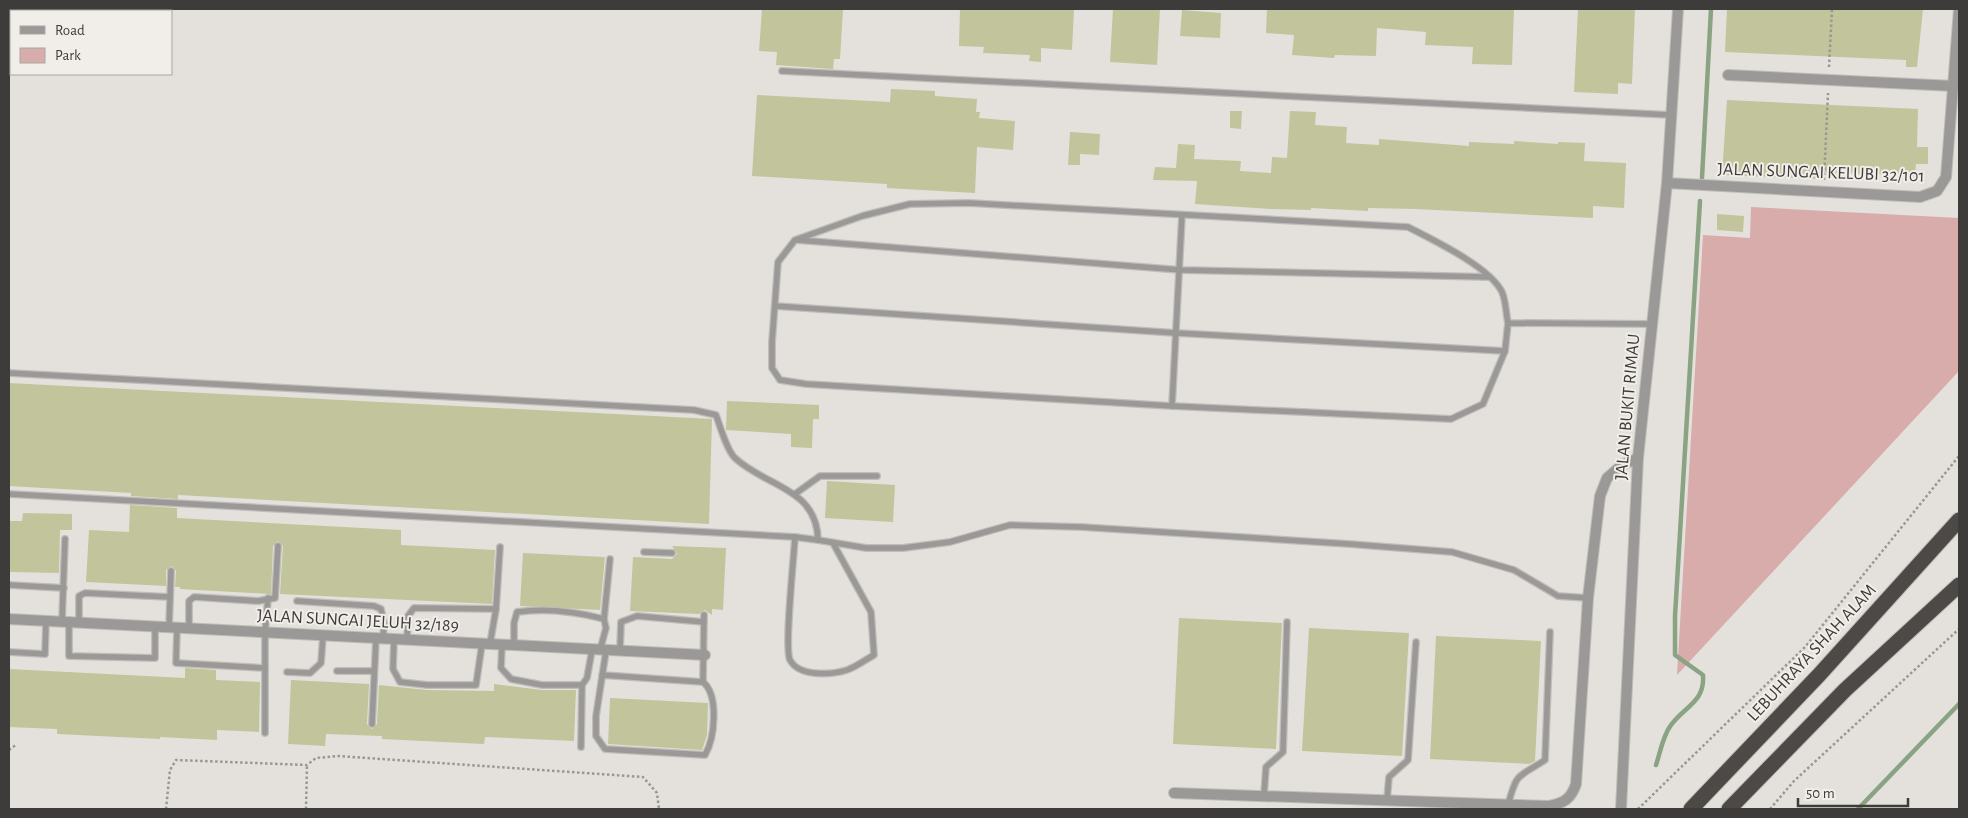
<svg xmlns="http://www.w3.org/2000/svg" width="1968" height="818" viewBox="0 0 1968 818" font-family="'Alegreya Sans',sans-serif">
<style>
.green{fill:#d7acaa}
.lines{fill:none;stroke-linecap:round;stroke-linejoin:round}
.stream{stroke:#89a383;stroke-width:4.5}
.building{fill:#c2c49c}
.service-casing{stroke:#bfbdb8;stroke-width:8}
.minor-casing{stroke:#bfbdb8;stroke-width:12}
.tertiary-casing{stroke:#bfbdb8;stroke-width:12}
.motorway-casing{stroke:#bfbdb8;stroke-width:17}
.path{stroke:#999793;stroke-width:2.5;stroke-dasharray:2.5 2.5;stroke-linecap:butt}
.service{stroke:#9b9997;stroke-width:5.5}
.minor{stroke:#9b9997;stroke-width:10}
.tertiary{stroke:#9b9997;stroke-width:10}
.motorway{stroke:#4d4946;stroke-width:15}
.labels{text-anchor:middle;dominant-baseline:central;stroke-width:4;stroke-linejoin:round;paint-order:stroke}
.street-label{font-size:18px;fill:#3d3c3a;stroke:#f1eee9}
</style>
<rect width="100%" height="100%" fill="#e4e1dc"/>
<!-- green -->
<path class="green" d="M1751 207 1959 218V371L1677 675 1703 235 1750 238Z"/>
<g class="lines">
<!-- stream -->
<g class="stream">
<path d="M1702 178 1711 9"/>
<path d="M1656 765C1660 753 1663 735 1671 725 1685 706 1705 702 1703 675L1675 655V616L1700 201"/>
<path d="M1858 809 1959 704"/>
</g>
</g>
<!-- building -->
<g class="building">
<path d="M762 9H843L840 59H834L833 69 776 65 777 52 759 51Z"/>
<path d="M960 9H1074L1072 50 1041 48V62L1029 61 1030 55 983 53 984 47 959 46Z"/>
<path d="M1113 9H1160L1157 65 1110 62Z"/>
<path d="M1267 9H1514L1512 65 1472 64 1473 47 1425 45 1426 32 1377 28 1376 56 1335 55 1334 58 1292 55 1294 35 1266 33Z"/>
<path d="M1578 9H1635L1632 84 1618 83V94L1574 92Z"/>
<path d="M1727 9H1923L1917 67H1906V60L1725 52Z"/>
<path d="M1182 10 1221 13 1220 38 1180 36Z"/>
<path d="M891 89 935 91V96L977 99 976 112H980L979 118 1015 121 1013 150 977 147 975 193 887 188V184L752 176 757 95 890 102Z"/>
<path d="M1727 100 1918 109 1917 147H1928V164H1916L1915 176 1820 172 1819 179 1722 175Z"/>
<path d="M1230 111H1242L1241 129 1230 128Z"/>
<path d="M1290 111 1316 112 1315 125 1347 127 1346 143 1379 145V139L1469 146V142L1514 144V141L1558 144V142L1585 143 1584 161 1626 163 1624 208 1593 206V218L1415 209 1368 208V211L1311 208V210L1271 209 1195 204 1197 181 1153 180 1155 167 1176 168 1178 144 1195 145 1194 159 1241 161 1240 171 1271 173 1272 157 1287 158Z"/>
<path d="M1070 132 1100 134 1099 155 1080 154V165H1068Z"/>
<path d="M1717 214 1744 216 1743 232 1717 230Z"/>
<path d="M9 383 712 419 709 524 178 495V499L131 496V493L9 486Z"/>
<path d="M727 401 819 405V419H813L812 448 791 447V434L726 430Z"/>
<path d="M827 481 895 485 893 522 825 518Z"/>
<path d="M130 505 177 508V518L401 530V545L495 550 492 604 280 594 283 546 278 541 273 546 271 594 180 589V587H175L176 571 172 566 166 570V586L86 582 89 530 129 532Z"/>
<path d="M23 513 72 514V530H60L59 573 9 572V521H22Z"/>
<path d="M672 546 726 548 723 610 712 609V615L705 610 699 614 630 611 633 557 672 559 677 554Z"/>
<path d="M523 553 605 557 600 610 520 606Z"/>
<path d="M1179 618 1282 623 1276 749 1173 744Z"/>
<path d="M1309 628 1409 633 1402 756 1302 751Z"/>
<path d="M1436 636 1541 641 1535 761 1529 764 1430 759Z"/>
<path d="M185 668 216 670V680L260 682 259 732 217 730V740L160 737V739L57 734V729L9 727V669L185 678Z"/>
<path d="M291 680 369 684 367 724 372 729 377 724 379 685 427 690 494 691V684L542 690H576L574 741 485 737 484 744 382 739V736L326 734 325 746 288 744Z"/>
<path d="M610 698 708 703 707 735 702 750 608 744Z"/>
</g>
<g class="lines">
<defs>
<g id="service">
<path d="M782 71 1671 115"/>
<path d="M797 240 1181 270 1488 277"/>
<path d="M775 306 1176 333 1505 351"/>
<path d="M1508 323 1505 351 1483 404 1451 419 1172 406 806 384 780 380 772 368V342L778 262 795 240 862 216 910 204 969 203 1408 227C1433 240 1490 267 1502 292 1506 301 1506 314 1508 323L1651 324"/>
<path d="M9 373 694 410 716 415C720 426 727 451 735 458 766 487 817 488 818 540L866 548H903L950 542 1010 525 1081 527 1349 544 1452 552 1514 570 1558 596 1588 598"/>
<path d="M1172 406 1182 215"/>
<path d="M9 494 795 537 818 540"/>
<path d="M795 494 820 476H877"/>
<path d="M795 537C794 557 784 648 790 660 799 677 831 675 847 670 856 667 865 660 874 655L871 612 833 543"/>
<path d="M644 552 672 553"/>
<path d="M9 585 64 588"/>
<path d="M297 601 374 606 381 609 384 623 383 639"/>
<path d="M604 619 610 559"/>
<path d="M62 622 65 539"/>
<path d="M69 623V656L155 658V627"/>
<path d="M79 623V596L85 593 170 597"/>
<path d="M169 628 171 571"/>
<path d="M177 628 176 663 265 668"/>
<path d="M189 629V601L194 597 258 601 275 598 278 546"/>
<path d="M394 640 393 669 400 682 427 685H476L482 644"/>
<path d="M407 640 408 616 414 608 496 609 500 547"/>
<path d="M490 644 496 609"/>
<path d="M502 645 501 668 511 679 542 685H582L587 678 592 650"/>
<path d="M514 646V623L517 612C545 608 577 612 604 619L606 628 600 650"/>
<path d="M620 651 621 622 637 616 704 622"/>
<path d="M9 652 45 654 46 621"/>
<path d="M337 671H373"/>
<path d="M287 672 310 673 321 663 323 636"/>
<path d="M602 675 703 682C719 695 715 738 705 755L605 749 596 736V716L606 651"/>
<path d="M703 682 704 615"/>
<path d="M372 724 376 639"/>
<path d="M265 733V633L268 598"/>
<path d="M581 747 582 685"/>
<path d="M1264 795 1266 767 1283 752 1287 622"/>
<path d="M1387 800 1389 777 1408 760 1416 642"/>
<path d="M1508 805C1517 771 1518 778 1545 760L1550 632"/>
</g>
<g id="minor">
<path d="M1728 75 1954 86"/>
<path d="M1667 183 1920 197 1937 191 1946 177 1959 9"/>
<path d="M9 619 705 655"/>
<path d="M1174 793 1549 806C1564 803 1571 799 1576 784L1588 598 1600 496 1607 478 1622 465 1638 458"/>
</g>
<path id="tertiary" d="M1621 809 1638 458 1667 183 1678 9"/>
<g id="motorway">
<path d="M1691 809 1819 675 1959 520"/>
<path d="M1729 809 1845 690 1959 585"/>
</g>
</defs>
<!-- service casing -->
<use href="#service" class="service-casing"/>
<!-- minor casing -->
<use href="#minor" class="minor-casing"/>
<!-- tertiary casing -->
<use href="#tertiary" class="tertiary-casing"/>
<!-- motorway casing -->
<use href="#motorway" class="motorway-casing"/>
<!-- path -->
<g class="path">
<path d="M1829 67 1832 9"/>
<path d="M1824 180 1828 93"/>
<path d="M9 750 17 744"/>
<path d="M166 809 170 770 176 760 307 765 316 758 338 756 643 777 657 793 659 809"/>
<path d="M306 809 307 765"/>
<path d="M1638 809 1805 647 1959 456"/>
<path d="M1770 809 1794 781 1959 629"/>
</g>
<!-- service -->
<use href="#service" class="service"/>
<!-- minor -->
<use href="#minor" class="minor"/>
<!-- tertiary -->
<use href="#tertiary" class="tertiary"/>
<!-- motorway -->
<use href="#motorway" class="motorway"/>
</g>
<g class="labels">
<!-- street labels -->
<g class="street-label">
<text transform="translate(1821 173) rotate(2)">JALAN SUNGAI KELUBI 32/101</text>
<text transform="translate(1628 407) rotate(-85)">JALAN BUKIT RIMAU</text>
<text transform="translate(358 621) rotate(3)">JALAN SUNGAI JELUH 32/189</text>
<text transform="translate(1812 653) rotate(-47)">LEBUHRAYA SHAH ALAM</text>
</g>
</g>
<!-- border -->
<rect width="1968" height="818" fill="none" stroke="#3d3c3a" stroke-width="20"/>
<!-- legend -->
<rect x="10" y="10" width="162" height="65" fill="#f1eee9" stroke="#a9a7a3"/>
<rect x="20" y="26" width="25" height="8" fill="#9b9997" stroke="#a9a7a3"/>
<text x="55" y="35" font-size="15" fill="#3d3c3a">Road</text>
<rect x="20" y="48" width="25" height="15" fill="#d7acaa" stroke="#a9a7a3"/>
<text x="55" y="60" font-size="15" fill="#3d3c3a">Park</text>
<!-- scale -->
<path d="M1798 798v8h110v-8" fill="none" stroke="#3d3c3a" stroke-width="2.5"/>
<text x="1806" y="798" font-size="15" fill="#3d3c3a" stroke="#f1eee9" stroke-width="4" paint-order="stroke">50 m</text>
</svg>
